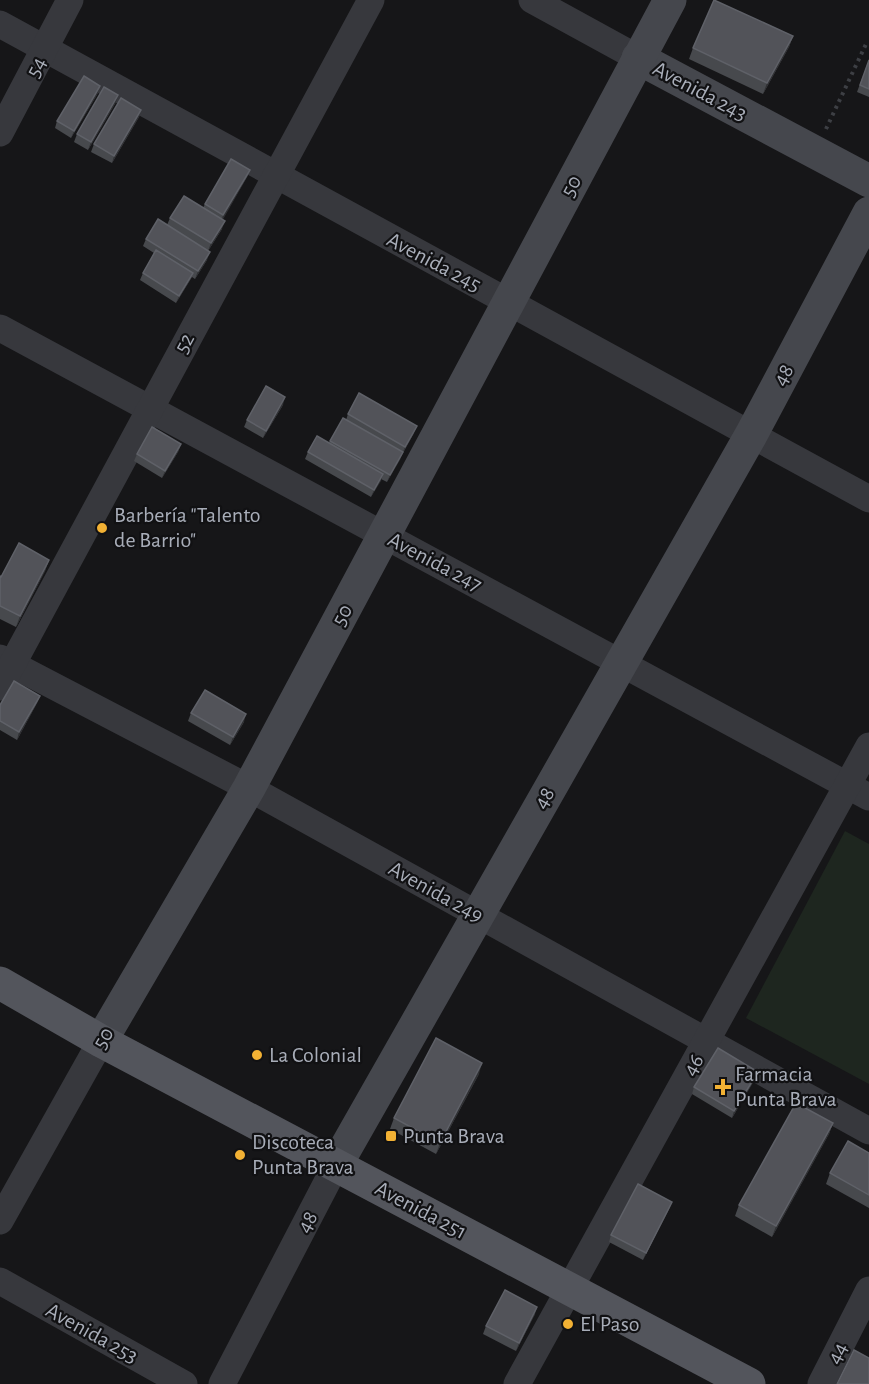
<svg xmlns="http://www.w3.org/2000/svg" width="869" height="1384" viewBox="0 0 869 1384" font-family="'Alegreya Sans',sans-serif">
<style>
.green{fill:#1e261f}
.lines{fill:none;stroke-linecap:round;stroke-linejoin:round}
.path{stroke:#3d3f44;stroke-width:4;stroke-dasharray:3 4.5;stroke-linecap:butt}
.street{stroke:#37383d;stroke-width:27}
.secondary{stroke:#45474d;stroke-width:33}
.primary{stroke:#53555c;stroke-width:33}
.wall{fill:#47494d}
.shaded-wall{fill:#2f3033}
.building{fill:#525359;stroke:#5f6168;stroke-width:1.5}
.poi-dot{fill:#f2b134;stroke:#111113;stroke-width:2}
.labels{text-anchor:middle;dominant-baseline:central;stroke-width:4.5;stroke-linejoin:round;paint-order:stroke}
.street-label{font-size:22px;fill:#a8adb8;stroke:#111113}
.poi-label{font-size:22px;fill:#a8adb8;stroke:#111113;text-anchor:start}
</style>
<rect width="100%" height="100%" fill="#161618"/>
<!-- green -->
<path class="green" d="M845 831 869 844V1084L746 1018Z"/>
<g class="lines">
<!-- path -->
<path class="path" d="M826 129 867 42"/>
<!-- street -->
<g class="street">
<path d="M532 0 638 58"/>
<path d="M0 24 869 499"/>
<path d="M0 133 70 0"/>
<path d="M0 328 869 797"/>
<path d="M0 658 249 788 869 1131"/>
<path d="M0 687 371 0"/>
<path d="M0 1221 101 1041"/>
<path d="M0 1281 184 1384"/>
<path d="M222 1384 336 1165"/>
<path d="M517 1384 869 746"/>
<path d="M821 1384 869 1290"/>
</g>
<!-- secondary -->
<g class="secondary">
<path d="M638 58 869 181"/>
<path d="M101 1041 249 788 670 0"/>
<path d="M336 1165 751 435 869 213"/>
</g>
<!-- primary -->
<path class="primary" d="M0 983 101 1041 749 1384"/>
</g>
<!-- wall -->
<g class="wall">
<path d="M793 36 789 47 763 94 689 59 693 48Z"/>
<path d="M869 60V97L857 92Z"/>
<path d="M100 86 98 93 71 138 55 128 57 121Z"/>
<path d="M116 102 88 150 74 142 77 134Z"/>
<path d="M141 110 139 117 112 163 91 152 94 144Z"/>
<path d="M250 170 247 177 222 220V229L208 251 207 260 195 279 192 277 176 303 140 280 143 273 154 253 143 246 146 239 167 225 170 218 203 208 205 204Z"/>
<path d="M283 405 263 438 244 427 247 420Z"/>
<path d="M348 414 414 433 387 482 381 479 371 497 305 459 308 452 329 443 346 420Z"/>
<path d="M181 444 178 452 162 478 134 461 137 454Z"/>
<path d="M49 560 45 571 16 627 0 619V576Z"/>
<path d="M40 696 37 703 17 740 0 730V705Z"/>
<path d="M191 713 244 722 230 745 188 721Z"/>
<path d="M479 1074 436 1154 390 1129 394 1118Z"/>
<path d="M755 1079 732 1118 692 1094 694 1087Z"/>
<path d="M833 1123 829 1134 772 1237 735 1216 739 1205Z"/>
<path d="M869 1153V1208L826 1184 830 1173Z"/>
<path d="M672 1202 669 1209 643 1260 609 1242 611 1235Z"/>
<path d="M535 1314 516 1351 483 1334 486 1326Z"/>
</g>
<!-- shaded-wall -->
<g class="shaded-wall">
<path d="M793 36 789 47 763 94 767 83Z"/>
<path d="M100 86 98 93 71 138 74 131Z"/>
<path d="M118 95 116 102 88 150 91 142Z"/>
<path d="M141 110 139 117 112 163 114 156Z"/>
<path d="M250 170 247 177 221 223 223 215Z"/>
<path d="M225 221 222 229 208 251 211 243Z"/>
<path d="M210 252 207 260 195 279 198 271Z"/>
<path d="M193 273 190 280 176 303 179 296Z"/>
<path d="M285 397 283 405 263 438 266 431Z"/>
<path d="M417 426 414 433 402 454 405 447Z"/>
<path d="M181 444 178 452 162 478 165 471Z"/>
<path d="M403 452 400 460 387 482 390 475Z"/>
<path d="M383 474 381 481 371 497 374 490Z"/>
<path d="M49 560 45 571 16 627 20 616Z"/>
<path d="M40 696 37 703 17 740 19 732Z"/>
<path d="M246 714 244 722 230 745 233 737Z"/>
<path d="M482 1063 479 1074 436 1154 440 1143Z"/>
<path d="M758 1072 755 1079 732 1118 734 1111Z"/>
<path d="M833 1123 829 1134 772 1237 776 1226Z"/>
<path d="M672 1202 669 1209 643 1260 646 1253Z"/>
<path d="M537 1307 535 1314 516 1351 519 1343Z"/>
</g>
<!-- building -->
<g class="building">
<path d="M714 0 793 36 767 83 693 48Z"/>
<path d="M869 60V89L860 85Z"/>
<path d="M84 76 100 86 74 131 57 121Z"/>
<path d="M104 87 118 95 91 142 77 134Z"/>
<path d="M121 98 141 110 114 156 94 144Z"/>
<path d="M231 159 250 170 223 215 205 204Z"/>
<path d="M184 196 225 221 211 243 170 218Z"/>
<path d="M158 219 210 252 198 271 146 239Z"/>
<path d="M156 250 193 273 179 296 143 273Z"/>
<path d="M266 386 285 397 266 431 247 420Z"/>
<path d="M359 393 417 426 405 447 348 414Z"/>
<path d="M343 418 403 452 390 475 330 441Z"/>
<path d="M152 427 181 444 165 471 137 454Z"/>
<path d="M317 436 383 474 374 490 308 452Z"/>
<path d="M19 543 49 560 20 616 0 606V576L1 577Z"/>
<path d="M14 681 40 696 19 732 0 721V705Z"/>
<path d="M205 690 246 714 233 737 191 713Z"/>
<path d="M436 1038 482 1063 440 1143 394 1118Z"/>
<path d="M718 1048 758 1072 734 1111 694 1087Z"/>
<path d="M796 1103 833 1123 776 1226 739 1205Z"/>
<path d="M848 1141 869 1153V1195L830 1173Z"/>
<path d="M638 1184 672 1202 646 1253 611 1235Z"/>
<path d="M505 1290 537 1307 519 1343 486 1326Z"/>
<path d="M854 1350 869 1358V1384H837Z"/>
</g>
<!-- markers -->
<g class="poi-dot">
<circle cx="102" cy="528" r="6"/>
<circle cx="257" cy="1055" r="6"/>
<path d="M720 1078h6v6h6v6h-6v6h-6v-6h-6v-6h6z"/>
<rect x="385" y="1130" width="12" height="12" rx="3"/>
<circle cx="240" cy="1155" r="6"/>
<circle cx="568" cy="1324" r="6"/>
</g>
<g class="labels">
<!-- street labels -->
<g class="street-label">
<text transform="translate(36 67) rotate(-62)">54</text>
<text transform="translate(700 91) rotate(28)">Avenida 243</text>
<text transform="translate(571 186) rotate(-62)">50</text>
<text transform="translate(434 262) rotate(28)">Avenida 245</text>
<text transform="translate(184 343) rotate(-62)">52</text>
<text transform="translate(783 375) rotate(-62)">48</text>
<text transform="translate(435 562) rotate(28)">Avenida 247</text>
<text transform="translate(342 615) rotate(-62)">50</text>
<text transform="translate(544 798) rotate(-60)">48</text>
<text transform="translate(436 892) rotate(29)">Avenida 249</text>
<text transform="translate(103 1038) rotate(-60)">50</text>
<text transform="translate(693 1065) rotate(-61)">46</text>
<text transform="translate(421 1210) rotate(28)">Avenida 251</text>
<text transform="translate(307 1222) rotate(-62)">48</text>
<text transform="translate(92 1333) rotate(29)">Avenida 253</text>
<text transform="translate(837 1353) rotate(-63)">44</text>
</g>
<!-- poi labels -->
<g class="poi-label">
<text x="114" y="515">Barbería "Talento<tspan x="114" dy="25">de Barrio"</tspan></text>
<text x="269" y="1055">La Colonial</text>
<text x="735" y="1074">Farmacia<tspan x="735" dy="25">Punta Brava</tspan></text>
<text x="403" y="1136">Punta Brava</text>
<text x="252" y="1142">Discoteca<tspan x="252" dy="25">Punta Brava</tspan></text>
<text x="580" y="1324">El Paso</text>
</g>
</g>
</svg>
